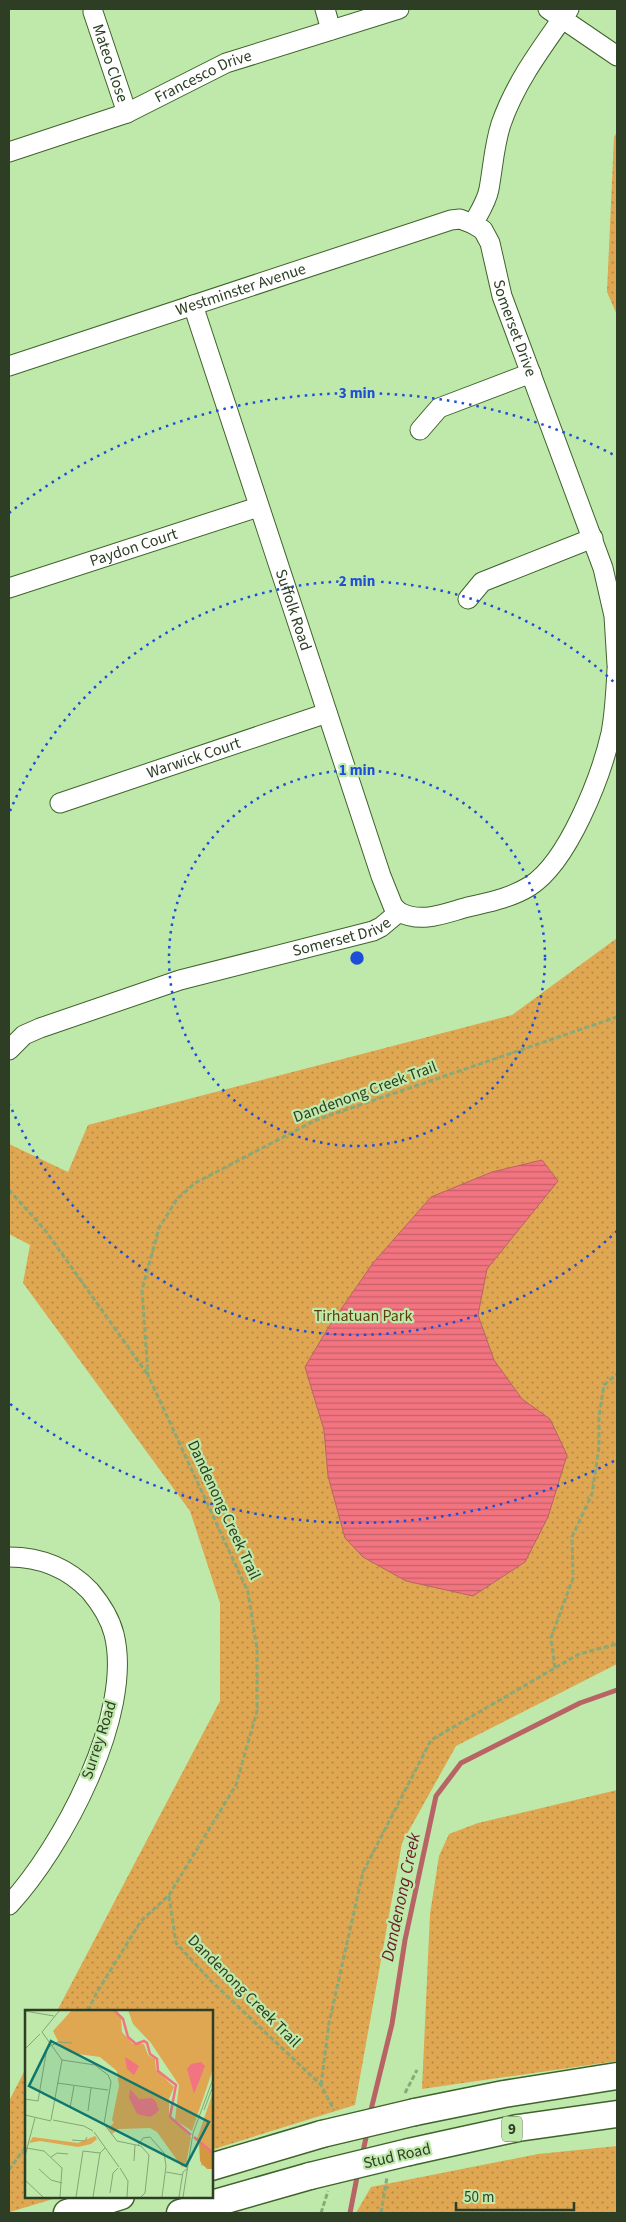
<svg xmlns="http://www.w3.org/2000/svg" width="626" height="2222" viewBox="0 0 626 2222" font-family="'Source Sans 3',sans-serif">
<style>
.grass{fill:url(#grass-dots)}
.water{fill:url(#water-rules);stroke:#b86465}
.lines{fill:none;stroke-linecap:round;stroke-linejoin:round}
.stream{stroke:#b86465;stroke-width:5}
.minor-casing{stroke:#3f632a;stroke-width:21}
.highway-casing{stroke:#3f632a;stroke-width:29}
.path{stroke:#88a979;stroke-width:3;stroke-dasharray:5 2.5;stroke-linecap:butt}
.minor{stroke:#fff;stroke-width:19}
.highway{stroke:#fff;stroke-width:26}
.highway-bridge-casing{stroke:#3f632a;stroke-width:29;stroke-linecap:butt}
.highway-bridge{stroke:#fff;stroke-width:26}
.ring{fill:none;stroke:#1d4ed8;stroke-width:2.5;stroke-dasharray:2.5 5}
.labels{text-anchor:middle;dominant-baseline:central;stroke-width:4.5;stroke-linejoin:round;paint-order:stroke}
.shield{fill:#bfe9ab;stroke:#59714c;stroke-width:1}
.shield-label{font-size:15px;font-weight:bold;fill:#2d3e24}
.street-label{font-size:16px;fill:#2d3e24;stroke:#bfe9ab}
.park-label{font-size:16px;fill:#5b3e0c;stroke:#bfe9ab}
.water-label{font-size:18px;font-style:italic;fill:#6c1c29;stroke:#bfe9ab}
.inset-river{fill:none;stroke:#f37481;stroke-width:2.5}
.inset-road{fill:none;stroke:#85a575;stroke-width:1}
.view{fill:#0f766e;fill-opacity:0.15;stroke:#0f766e;stroke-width:2.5}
.inset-edge{fill:none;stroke:#2d3e24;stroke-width:2.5}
.centre{fill:#1d4ed8;stroke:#bfe9ab;stroke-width:2.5}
.ring-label{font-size:15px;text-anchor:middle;font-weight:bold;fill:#1d4ed8;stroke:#bfe9ab;stroke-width:4.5;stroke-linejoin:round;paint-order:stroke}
</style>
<defs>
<pattern id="grass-dots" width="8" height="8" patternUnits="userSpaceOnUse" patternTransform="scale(1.25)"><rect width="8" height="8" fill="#dfa752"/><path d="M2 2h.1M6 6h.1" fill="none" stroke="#b58944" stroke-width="1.8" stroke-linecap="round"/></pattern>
<pattern id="water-rules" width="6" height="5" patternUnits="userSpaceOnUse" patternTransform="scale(1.25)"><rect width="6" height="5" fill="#f37481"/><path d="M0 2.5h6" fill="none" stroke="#c56169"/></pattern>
</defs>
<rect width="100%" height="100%" fill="#bfe9ab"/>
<!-- grass -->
<g class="grass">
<path d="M617 132V315L607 292 614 137Z"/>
<path d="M617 938V1664L456 1746 402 1843 355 2105 211 2150V2011H57L220 1701V1603L190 1511 23 1283 30 1245 9 1234V1144L68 1172 88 1125 512 1015Z"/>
<path d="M617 1790V2061L422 2089 430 1914 439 1856 449 1834 478 1823Z"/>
<path d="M26 2068V2196H63L10 2212 9 2211V2101Z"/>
<path d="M617 2146V2213H356L371 2187 538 2154Z"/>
</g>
<!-- water -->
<path class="water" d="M542 1160 558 1181 487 1269 478 1315 494 1360 522 1399 550 1419 567 1455 548 1517 525 1562 473 1596 406 1581 363 1557 345 1538 328 1476 324 1430 305 1367 328 1328 373 1263 431 1197 492 1172Z"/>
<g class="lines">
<!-- stream -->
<g class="stream">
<path d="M370 2114 392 2024 405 1940 436 1796 461 1763 580 1703 617 1690"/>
<path d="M362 2156 367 2133"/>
<path d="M350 2213 358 2172"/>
</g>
<defs>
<g id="minor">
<path d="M325 9 331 30"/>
<path d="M548 9 617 56"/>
<path id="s1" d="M569 9C543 46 516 81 501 124 494 146 493 167 489 189 487 201 479 213 473 224L483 230 490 243 502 296 603 568 614 616 617 665"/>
<path id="s2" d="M93 12 127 113"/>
<path id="s3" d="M9 152 127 113 226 63 399 9"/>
<path id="s4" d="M193 305 381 876 393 906 399 912"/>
<path id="s5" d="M9 366 451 220 460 219 473 224"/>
<path d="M420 430 439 408 531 373"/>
<path id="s6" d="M9 588 258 507"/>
<path d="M468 599 482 582 593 538"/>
<path id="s7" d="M60 803 327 713"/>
<path id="s8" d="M9 1050 24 1035 40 1028 180 980 373 931 381 927 399 912C422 924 445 913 468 907 489 902 511 898 530 886 568 862 601 777 611 733 615 712 616 690 617 669"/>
<path d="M9 1557C40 1557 68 1568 90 1591 100 1603 110 1618 114 1634 134 1714 62 1848 9 1905"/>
</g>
<g id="highway">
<path d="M415 2112 504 2094 617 2076"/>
<path d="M409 2152 518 2128 617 2114"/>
<path d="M211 2167 322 2134"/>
<path d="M67 2213 121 2196"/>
<path d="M180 2213 310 2176"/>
</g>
</defs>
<!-- minor casing -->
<use href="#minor" class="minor-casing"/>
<!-- highway casing -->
<use href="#highway" class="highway-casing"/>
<!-- path -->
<g class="path">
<path d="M9 1190 45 1230 148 1375"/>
<path d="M555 1668 551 1638 573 1578 572 1537 592 1494 599 1447V1416L604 1385 617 1374"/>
<path d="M169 1896 176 1943 211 1981 321 2085 334 2110"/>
<path d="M88 2011 97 1992 141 1921 169 1895 236 1785 257 1711V1649L248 1592 148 1375 142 1290 159 1228 177 1199 195 1183 316 1120 617 1017"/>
<path d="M321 2085 329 2023 363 1872 431 1740 579 1654 617 1644"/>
<path d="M405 2093 417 2070"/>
<path d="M9 2170 26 2146"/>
<path d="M321 2213 328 2191"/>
<path d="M381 2213 387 2177"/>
</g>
<!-- minor -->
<use href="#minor" class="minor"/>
<!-- highway -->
<use href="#highway" class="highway"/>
<defs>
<g id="highway-bridge">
<path d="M322 2134 415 2112"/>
<path d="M310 2176 409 2152"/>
</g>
</defs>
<!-- highway-bridge casing -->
<use href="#highway-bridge" class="highway-bridge-casing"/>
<!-- highway-bridge -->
<use href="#highway-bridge" class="highway-bridge"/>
</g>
<!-- distance rings -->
<g class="ring">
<circle cx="357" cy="958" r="188"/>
<path d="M617 1231A377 377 0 0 1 10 1105M10 811A377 377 0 0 1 617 685"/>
<path d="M614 1461A565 565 0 0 1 9 1403M9 513A565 565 0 0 1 614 455"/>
</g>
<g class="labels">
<!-- shield labels -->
<rect class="shield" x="502" y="2116.5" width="20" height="25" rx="4"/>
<g class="shield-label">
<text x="512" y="2129">9</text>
</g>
<!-- street labels -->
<g class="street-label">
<text stroke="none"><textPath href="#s2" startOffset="54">Mateo Close</textPath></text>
<text stroke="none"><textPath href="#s3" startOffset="209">Francesco Drive</textPath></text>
<text stroke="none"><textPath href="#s5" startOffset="244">Westminster Avenue</textPath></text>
<text stroke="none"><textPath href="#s1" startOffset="354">Somerset Drive</textPath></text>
<text stroke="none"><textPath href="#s6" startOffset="131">Paydon Court</textPath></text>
<text stroke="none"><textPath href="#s4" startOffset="321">Suffolk Road</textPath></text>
<text stroke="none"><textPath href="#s7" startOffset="141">Warwick Court</textPath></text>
<text stroke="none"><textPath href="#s8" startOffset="354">Somerset Drive</textPath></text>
<text transform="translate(365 1092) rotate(-20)">Dandenong Creek Trail</text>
<text transform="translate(224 1510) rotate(65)">Dandenong Creek Trail</text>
<text transform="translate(99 1740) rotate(-72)">Surrey Road</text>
<text transform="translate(244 1991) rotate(45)">Dandenong Creek Trail</text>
<text transform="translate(397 2156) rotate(-13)">Stud Road</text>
</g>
<!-- park labels -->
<g class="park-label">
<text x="363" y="1316">Tirhatuan Park</text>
</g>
<!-- water labels -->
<g class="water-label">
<text transform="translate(401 1897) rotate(-78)">Dandenong Creek</text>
</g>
</g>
<!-- overview -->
<g transform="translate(25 2010)">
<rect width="188" height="188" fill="#bfe9ab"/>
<path d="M47 0H88L96 8 97 22 108 34H119L123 45 130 49 131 60 149 77 144 89V106L166 127 161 155 157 157 132 122 125 118 93 119 87 124 83 118 89 113 87 110 94 76 92 61 75 47 46 43 36 37 28 21ZM103 0H187V62L167 121 150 110 154 75 126 33 108 14ZM187 85V159L176 155 177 134 172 129ZM70 126 72 129 66 134 53 137 15 131 4 133 8 127 53 133Z" fill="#dfa752"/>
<path d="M174 132 187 143V159H182L175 151Z" fill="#d1983e"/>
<path d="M44 16 46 31 37 32 35 18Z" fill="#dfa752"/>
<path d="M100 47 114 56 109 65 102 59ZM176 52 180 56 169 84 162 59 166 54ZM105 79 114 89 127 88 131 92 134 100 130 104 125 107 112 104 104 88Z" fill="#f37481"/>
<path class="inset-river" d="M89 0 98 9 103 27 111 34 119 31 122 33 125 44 132 49 133 61 151 75 145 107 166 125M169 127 188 143"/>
<path class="inset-road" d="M0 1 29 6M17 22 37 50 70 55 83 65 86 72 79 114 92 131 116 136 124 145 120 183 116 187M17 22 35 0M0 39 15 24M32 73 83 80M0 89 13 91 22 38 33 32 47 33M45 98 49 76M179 100 187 79M63 101 66 78M0 105 26 111M26 110 37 50M28 110 59 116 68 121M69 122 94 157M47 130 60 131 62 127M113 135 118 128 125 127 139 143 141 156 137 187M1 138 19 141 37 158 35 187M0 146 10 108M26 147 32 143 43 144M109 151 110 135M95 158 103 171 102 187M14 159 26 170 37 173M141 162 158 165M0 170 18 187M85 183 88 163 93 158M51 187 58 141 75 143M68 187 75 143 80 138M154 187 158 162 162 159M158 187 168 123 188 69"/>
<path class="view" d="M26 31 184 112 161 156 4 76Z"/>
<rect width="188" height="188" class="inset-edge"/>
</g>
<circle cx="357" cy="958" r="8" class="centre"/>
<g class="ring-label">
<text x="357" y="398">3 min</text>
<text x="357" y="586">2 min</text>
<text x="357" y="775">1 min</text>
</g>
<!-- border -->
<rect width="626" height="2222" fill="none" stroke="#2d3e24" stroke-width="20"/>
<!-- scale -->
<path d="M456 2202v8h118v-8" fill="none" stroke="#2d3e24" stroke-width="2.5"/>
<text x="464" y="2202" font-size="15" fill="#2d3e24" stroke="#bfe9ab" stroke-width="4" paint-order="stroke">50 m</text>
</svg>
